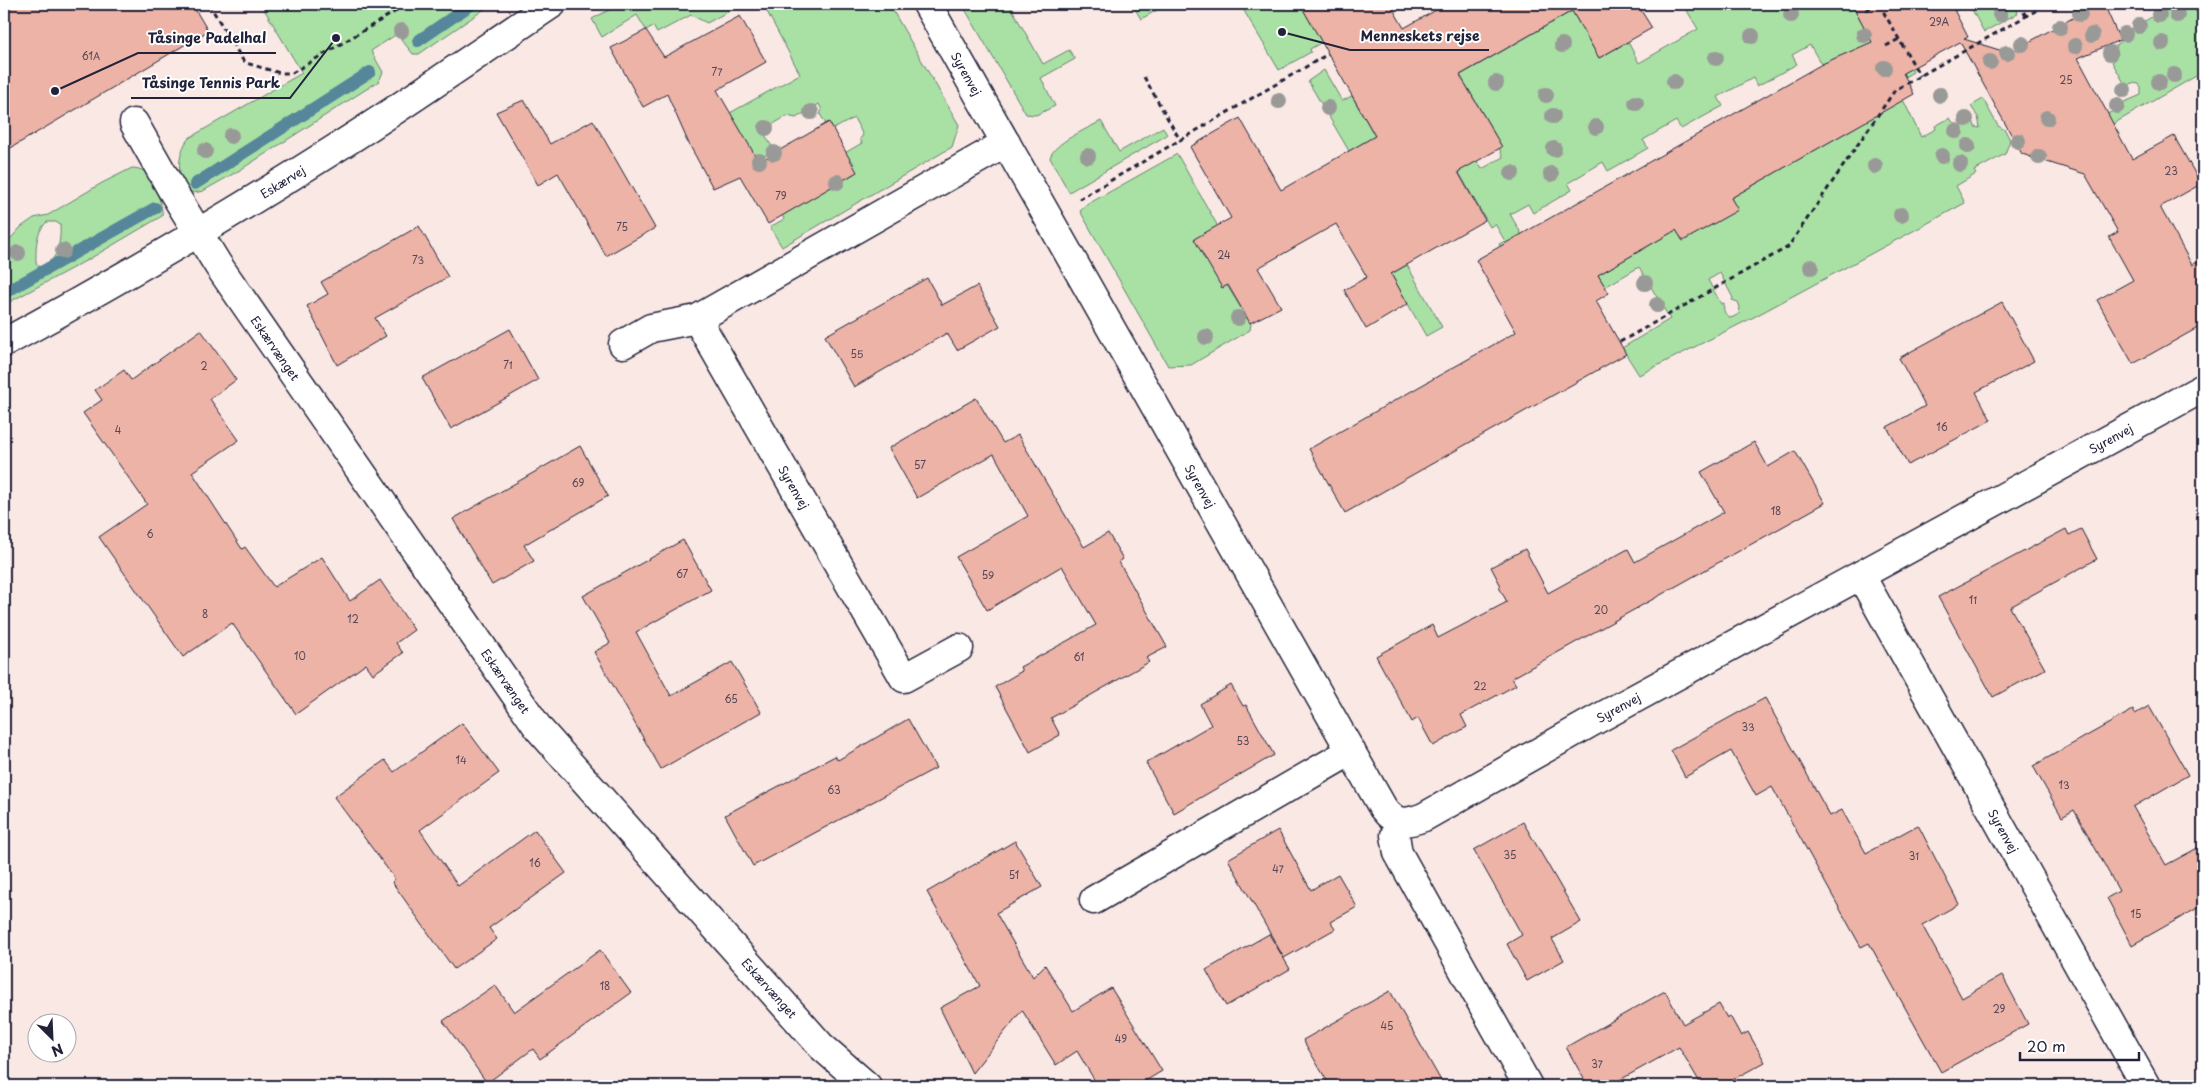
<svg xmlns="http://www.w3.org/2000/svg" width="2207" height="1090" viewBox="0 0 2207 1090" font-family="'Playpen Sans',sans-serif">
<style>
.green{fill:#a9e0a4;stroke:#668170;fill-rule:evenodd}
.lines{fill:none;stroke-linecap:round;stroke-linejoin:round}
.stream{stroke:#57869a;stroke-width:12}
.building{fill:#ecb3a6;stroke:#22223b}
.minor-casing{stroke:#22223b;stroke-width:31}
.path{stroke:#22223b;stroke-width:3;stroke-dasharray:5 4;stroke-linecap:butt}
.minor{stroke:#fff;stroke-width:28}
.tree{fill:#999a98}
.labels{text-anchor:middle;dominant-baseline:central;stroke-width:4;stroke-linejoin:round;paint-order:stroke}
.number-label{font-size:10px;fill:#544656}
.street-label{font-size:12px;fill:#22223b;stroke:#fff}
.leader{fill:none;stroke:#22223b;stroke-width:2}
.callout-dot{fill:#22223b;stroke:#fff;stroke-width:2}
.callout-label{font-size:14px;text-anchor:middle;font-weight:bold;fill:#22223b;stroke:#fff;stroke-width:4;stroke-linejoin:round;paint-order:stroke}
</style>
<rect width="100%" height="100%" fill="#f9e8e4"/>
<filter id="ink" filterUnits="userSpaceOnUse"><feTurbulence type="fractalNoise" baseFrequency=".02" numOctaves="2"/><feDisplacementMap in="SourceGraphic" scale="10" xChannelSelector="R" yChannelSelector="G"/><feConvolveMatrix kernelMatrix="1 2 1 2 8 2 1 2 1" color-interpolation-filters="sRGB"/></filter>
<g filter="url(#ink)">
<!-- green -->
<g class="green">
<path d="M261 4H492L419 54H413L397 34 371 51 383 72 379 81 240 170 203 191 194 193C174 184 177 152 189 138L302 73Z"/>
<path d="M620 4H742L707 23 691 15 657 33 653 26 646 30 637 15 602 37 592 19Z"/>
<path d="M763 4H889L959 125 952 147 782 247 770 227 784 219 782 215 854 174 850 166 854 164 851 159 848 161 843 154 862 143 860 139 863 135 854 118 830 131 820 114 822 110 819 104 796 118 787 116 770 126 764 128 765 135 774 150 742 169 733 120 689 145 685 138 800 74Z"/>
<path d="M962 4H1009L1043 64 1069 50 1075 59 1041 78 1055 106 1036 115 1026 114Z"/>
<path d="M1132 4H1138L1141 8 1149 4H1168L1141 19Z"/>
<path d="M1240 4H1300L1322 42 1310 49 1311 52 1279 70Z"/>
<path d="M1683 4H1861L1854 8 1861 21 1868 16 1862 4H1875L1913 72 1895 83 1921 137 1936 129 1935 126 1950 118 1954 124 1951 128 1954 139 1957 128 1973 120 1975 127 1980 128 1978 117 1971 106 1983 99 1998 126 2005 130 2010 140 2005 154 1974 171 1976 174 1956 186 1965 203 1752 318 1639 375 1622 348 1670 319 1639 267 1605 287 1598 275 1676 230 1683 241 1737 210 1731 198 1857 126 1810 45 1792 55 1797 64 1757 86 1753 78 1718 97 1723 106 1681 129 1676 121 1643 140 1648 148 1608 171 1603 162 1568 183 1572 190 1533 213 1528 204 1510 214 1522 235 1511 266 1499 244 1505 241 1495 224 1490 227 1458 171 1477 161 1482 169 1503 157 1499 148 1502 147 1466 85 1452 80 1572 11 1599 58 1628 42 1639 63 1698 29ZM1720 273 1733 298 1732 300 1738 302 1740 307 1739 314 1731 318C1724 314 1723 311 1724 303L1721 304 1708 280Z"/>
<path d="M1950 4H2027L2017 9 2018 13 1984 32 1969 4 1955 11Z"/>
<path d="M2175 4H2192L2203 24V72L2113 124 2031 158 2029 154 2121 107 2120 104 2141 95V87L2139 84 2132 83 2127 88 2112 62 2118 54 2115 45 2121 42 2118 36Z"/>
<path d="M1324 70 1342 101 1352 96 1375 136 1349 151 1308 81Z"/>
<path d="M1101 121 1119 152 1163 127 1167 135 1069 192 1050 158C1053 143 1087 129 1101 121Z"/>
<path d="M1177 154 1220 230 1202 255 1206 261 1210 258 1251 324 1250 330 1191 365 1168 366 1080 211 1088 204Z"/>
<path d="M132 168C136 168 140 169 144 171 152 177 164 206 162 216L91 258 4 305V246L21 227 34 218 48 215 102 183ZM47 222H56L60 225C61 241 58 263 40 267L36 263C36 248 35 233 47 222Z"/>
<path d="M1407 265 1442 327 1426 336 1391 274Z"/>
</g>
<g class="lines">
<!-- stream -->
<g class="stream">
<path d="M418 41 472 4"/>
<path d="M195 184 370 72"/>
<path d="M4 293 155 208"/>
</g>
</g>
<!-- building -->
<g class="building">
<path d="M4 4H192L208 31 4 152Z"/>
<path d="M1300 4H1390L1404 28 1447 4H1637L1652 28 1599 58 1572 11 1460 75 1502 147 1458 172 1485 220 1391 274 1408 304 1366 329 1344 290 1367 277 1336 224 1258 268 1281 307 1250 323 1228 285 1222 288 1194 239 1231 218 1190 147 1240 118 1281 190 1375 136Z"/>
<path d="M1852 4H1951L1968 37 1964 39 2009 53 2098 4H2104L2120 40 2078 58 2132 159 2174 136 2201 184 2160 207 2192 265 2203 259V325L2133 364 2097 300 2133 280 2109 237 2118 232 2085 174 2022 154 1960 42 1903 73 1914 94 1731 198 1738 210 1683 241 1676 230 1598 275 1609 293 1596 301 1626 354 1345 513 1309 449 1516 332 1476 260 1822 64 1872 42Z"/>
<path d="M740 16 766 62 717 90 759 162 829 122 857 172 768 224 740 176 713 188 689 144 667 94 643 107 611 48 646 30 664 57Z"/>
<path d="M524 100 550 144 593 120 655 228 606 256 558 173 538 185 496 112Z"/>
<path d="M419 226 448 277 375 318 386 336 337 365 307 306 328 294 321 282Z"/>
<path d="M927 278 942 305 977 286 1000 326 957 350 947 333 854 387 825 336Z"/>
<path d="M2002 302 2034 361 1976 392 1991 420 1908 465 1887 427 1925 406 1899 358Z"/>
<path d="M510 329 538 380 451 429 422 378Z"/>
<path d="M201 330 236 380 210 399 239 440 192 472 242 549 245 547 274 587 322 557 350 601 380 580 414 630 396 643 403 653 373 674 366 664 296 714 232 623 183 657 99 537 147 504 83 413 102 400 95 390 124 370 131 380Z"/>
<path d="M976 398 1003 443 1018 435 1084 547 1108 533 1123 559 1119 562 1167 647 1146 658 1149 662 1051 718 1060 735 1030 752 995 687 1022 671 1020 667 1096 625 1062 566 987 610 956 557 1028 516 994 454 917 498 889 448Z"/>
<path d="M1754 442 1768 467 1795 451 1825 503 1512 678 1516 685 1461 715 1467 727 1433 746 1418 718 1412 722 1376 656 1432 625 1438 638 1507 602 1499 587 1501 586 1491 567 1525 549 1548 593 1628 549 1635 562 1724 512 1701 472Z"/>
<path d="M580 446 608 496 524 545 534 561 492 585 453 519Z"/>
<path d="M2066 529 2069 535 2081 529 2097 559 2010 607 2045 669 1993 697 1938 597Z"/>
<path d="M683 540 711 590 636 632 671 696 732 662 761 712 661 769 594 652 610 643 583 596Z"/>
<path d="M1231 685 1243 706 1246 705 1274 755 1174 813 1146 763 1211 725 1200 704Z"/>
<path d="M1765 698 1830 816 1842 810 1866 853 1918 825 1959 904 1922 925 1962 998 2002 975 2028 1024 1941 1072 1869 943 1861 947 1772 787 1756 796 1731 751 1685 777 1671 750Z"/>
<path d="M2149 706 2188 775 2133 807 2166 865 2203 845V905L2132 945 2107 898 2119 891 2074 810 2062 817 2033 766 2133 710 2135 714Z"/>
<path d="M908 719 936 768 753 866 725 815 835 756 838 760Z"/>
<path d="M462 723 499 773 420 830 458 886 535 830 566 873 489 928 497 939 454 969 392 882 395 879 334 797 385 760 394 772Z"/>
<path d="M1523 822 1581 922 1552 939 1564 960 1527 981 1507 944 1522 935 1474 850Z"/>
<path d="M1278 830 1311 890 1338 874 1357 907 1330 922 1335 929 1284 958 1228 859Z"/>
<path d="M1015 841 1042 887 996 913 1033 977 1045 965 1073 1011 1111 988 1162 1071 1137 1086H1098L1077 1051 1056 1065 1022 1010 972 1073 940 1008 980 986 927 892Z"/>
<path d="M1269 934 1290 969 1226 1006 1206 970Z"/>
<path d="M600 950 631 993 540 1059 533 1049 487 1083 443 1021 495 985 514 1012Z"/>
<path d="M1390 991 1444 1086H1330L1303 1040Z"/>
<path d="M1665 991 1683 1024 1719 1004 1727 1018 1730 1016 1741 1036 1748 1032 1765 1062 1721 1086H1702L1679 1047 1609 1086H1588L1566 1047Z"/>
</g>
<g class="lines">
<defs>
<g id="minor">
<path id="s1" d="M927 4 1383 808C1396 825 1405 824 1424 817L1590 723 2203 388"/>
<path id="s2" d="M134 123 172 190 218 265 539 729 821 1046 867 1086"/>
<path id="s3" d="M697 319 904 678 959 648"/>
<path id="s4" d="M4 343C118 281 231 215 341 145 412 100 482 51 552 4"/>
<path d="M623 344 651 328 697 319 1006 143"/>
<path id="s5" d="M1861 576 2146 1086"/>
<path d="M1400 822 1395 835 1398 853 1528 1086"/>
<path d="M1094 900 1351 751"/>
</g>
</defs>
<!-- minor casing -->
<use href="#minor" class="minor-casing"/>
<!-- path -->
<g class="path">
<path d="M209 4 242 59 246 63 280 73H292L408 4"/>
<path d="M1879 4 1920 76"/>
<path d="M2019 4 2026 16"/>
<path d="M1866 10 1878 4"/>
<path d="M1886 46 1899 39"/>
<path d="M1144 77 1180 140 1328 54"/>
<path d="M1079 199 1180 140"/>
<path d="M1620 342 1788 247 1895 90 2037 10 2040 4"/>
</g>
<!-- minor -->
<use href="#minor" class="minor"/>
</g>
<!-- trees -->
<g class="tree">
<circle cx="2000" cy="14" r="8"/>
<circle cx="2080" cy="14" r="8"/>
<circle cx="1791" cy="15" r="8"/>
<circle cx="2159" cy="15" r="8"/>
<circle cx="2177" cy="15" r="8"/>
<circle cx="2139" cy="26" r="8"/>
<circle cx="2060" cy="27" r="8"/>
<circle cx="401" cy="31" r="8"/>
<circle cx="2125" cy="34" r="8"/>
<circle cx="1864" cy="35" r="8"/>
<circle cx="2092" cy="35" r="8"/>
<circle cx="1752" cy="36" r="8"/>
<circle cx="2162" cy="43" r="8"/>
<circle cx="2022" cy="44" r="8"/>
<circle cx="1562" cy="45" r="8"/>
<circle cx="2075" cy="46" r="8"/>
<circle cx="2007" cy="53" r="8"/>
<circle cx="2110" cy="53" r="8"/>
<circle cx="1716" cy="58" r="8"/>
<circle cx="1990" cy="62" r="8"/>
<circle cx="1884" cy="68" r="8"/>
<circle cx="2174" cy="75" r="8"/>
<circle cx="1674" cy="82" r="8"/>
<circle cx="2159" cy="82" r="8"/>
<circle cx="1496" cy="83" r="8"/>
<circle cx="2124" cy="90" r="8"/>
<circle cx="1546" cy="95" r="8"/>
<circle cx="1940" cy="95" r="8"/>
<circle cx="1279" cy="101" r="8"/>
<circle cx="1636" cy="103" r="8"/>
<circle cx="2117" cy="106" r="8"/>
<circle cx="1328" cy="108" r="8"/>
<circle cx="811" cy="112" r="8"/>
<circle cx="1553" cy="116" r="8"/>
<circle cx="2047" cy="118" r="8"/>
<circle cx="1966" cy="119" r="8"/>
<circle cx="1596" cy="127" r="8"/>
<circle cx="766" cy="128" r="8"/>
<circle cx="1956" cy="131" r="8"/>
<circle cx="231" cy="136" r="8"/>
<circle cx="2018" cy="141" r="8"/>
<circle cx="1968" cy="146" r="8"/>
<circle cx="1554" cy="149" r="8"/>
<circle cx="205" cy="151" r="8"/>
<circle cx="774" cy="153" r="8"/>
<circle cx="1088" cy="156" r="8"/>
<circle cx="1942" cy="156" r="8"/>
<circle cx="2039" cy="157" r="8"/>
<circle cx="759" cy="161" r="8"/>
<circle cx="1960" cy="164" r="8"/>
<circle cx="1875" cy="166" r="8"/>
<circle cx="1512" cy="173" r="8"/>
<circle cx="1551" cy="174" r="8"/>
<circle cx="837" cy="182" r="8"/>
<circle cx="1901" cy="215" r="8"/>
<circle cx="63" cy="251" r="8"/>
<circle cx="18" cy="253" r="8"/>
<circle cx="1811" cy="267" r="8"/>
<circle cx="1645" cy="283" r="8"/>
<circle cx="1657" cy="305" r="8"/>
<circle cx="1238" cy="318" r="8"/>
<circle cx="1206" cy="337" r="8"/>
</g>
</g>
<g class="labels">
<!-- number labels -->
<g class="number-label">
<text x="1939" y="21">29A</text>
<text x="91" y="55">61A</text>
<text x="717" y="71">77</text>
<text x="2066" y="79">25</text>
<text x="2171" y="170">23</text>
<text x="781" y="195">79</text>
<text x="622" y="226">75</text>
<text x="1224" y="254">24</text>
<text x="418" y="259">73</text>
<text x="857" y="353">55</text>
<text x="508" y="364">71</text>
<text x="204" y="365">2</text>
<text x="1942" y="426">16</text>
<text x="118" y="429">4</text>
<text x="920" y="464">57</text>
<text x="578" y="482">69</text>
<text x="1776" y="510">18</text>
<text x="150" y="533">6</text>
<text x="682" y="573">67</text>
<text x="988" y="574">59</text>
<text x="1973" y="599">11</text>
<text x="1601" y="609">20</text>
<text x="205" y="613">8</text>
<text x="353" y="618">12</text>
<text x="300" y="655">10</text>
<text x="1079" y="656">61</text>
<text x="1480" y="685">22</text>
<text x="731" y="698">65</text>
<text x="1748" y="726">33</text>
<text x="1243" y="740">53</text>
<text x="461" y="759">14</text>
<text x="2064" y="784">13</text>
<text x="834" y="789">63</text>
<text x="1510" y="854">35</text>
<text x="1914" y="855">31</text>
<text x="535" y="862">16</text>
<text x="1278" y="868">47</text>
<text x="1014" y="874">51</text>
<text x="2136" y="913">15</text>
<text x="605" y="985">18</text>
<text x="1999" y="1008">29</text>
<text x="1387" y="1025">45</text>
<text x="1121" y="1038">49</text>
<text x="1597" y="1063">37</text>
</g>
<!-- street labels -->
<g class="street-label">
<text stroke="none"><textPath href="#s1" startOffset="80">Syrenvej</textPath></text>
<text stroke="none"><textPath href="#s4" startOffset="322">Eskærvej</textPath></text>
<text stroke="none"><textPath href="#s2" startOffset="266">Eskærvænget</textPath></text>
<text stroke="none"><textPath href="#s1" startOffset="1755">Syrenvej</textPath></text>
<text stroke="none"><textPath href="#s3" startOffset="194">Syrenvej</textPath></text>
<text stroke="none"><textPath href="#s1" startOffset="554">Syrenvej</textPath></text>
<text stroke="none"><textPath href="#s2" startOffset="671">Eskærvænget</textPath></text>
<text stroke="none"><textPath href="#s1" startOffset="1194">Syrenvej</textPath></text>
<text stroke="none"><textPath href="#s5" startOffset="292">Syrenvej</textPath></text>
<text stroke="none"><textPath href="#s2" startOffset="1076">Eskærvænget</textPath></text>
</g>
</g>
<!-- callouts -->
<path class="leader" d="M1282 32L1350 50H1489M55 91L138 53H276M336 38L290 98H131"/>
<g class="callout-dot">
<circle cx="1282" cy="32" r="5"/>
<circle cx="55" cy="91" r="5"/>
<circle cx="336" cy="38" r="5"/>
</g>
<g class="callout-label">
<text x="1420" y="41">Menneskets rejse</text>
<text x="207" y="43">Tåsinge Padelhal</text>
<text x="211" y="88">Tåsinge Tennis Park</text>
</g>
<!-- margin -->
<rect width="2207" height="1090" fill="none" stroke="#fff" stroke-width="20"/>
<rect x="10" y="10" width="2187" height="1070" fill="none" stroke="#22223b" stroke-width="2" filter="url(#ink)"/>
<!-- north arrow -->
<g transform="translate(52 1038) rotate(156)"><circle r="24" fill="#ffffff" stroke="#a7a7b1"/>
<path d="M0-4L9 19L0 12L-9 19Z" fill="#22223b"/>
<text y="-8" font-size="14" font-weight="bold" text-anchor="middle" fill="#22223b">N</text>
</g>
<!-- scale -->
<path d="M2020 1052v8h119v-8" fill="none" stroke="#22223b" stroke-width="2.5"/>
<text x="2027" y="1052" font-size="15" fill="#22223b" stroke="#ffffff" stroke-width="4" paint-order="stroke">20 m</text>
</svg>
